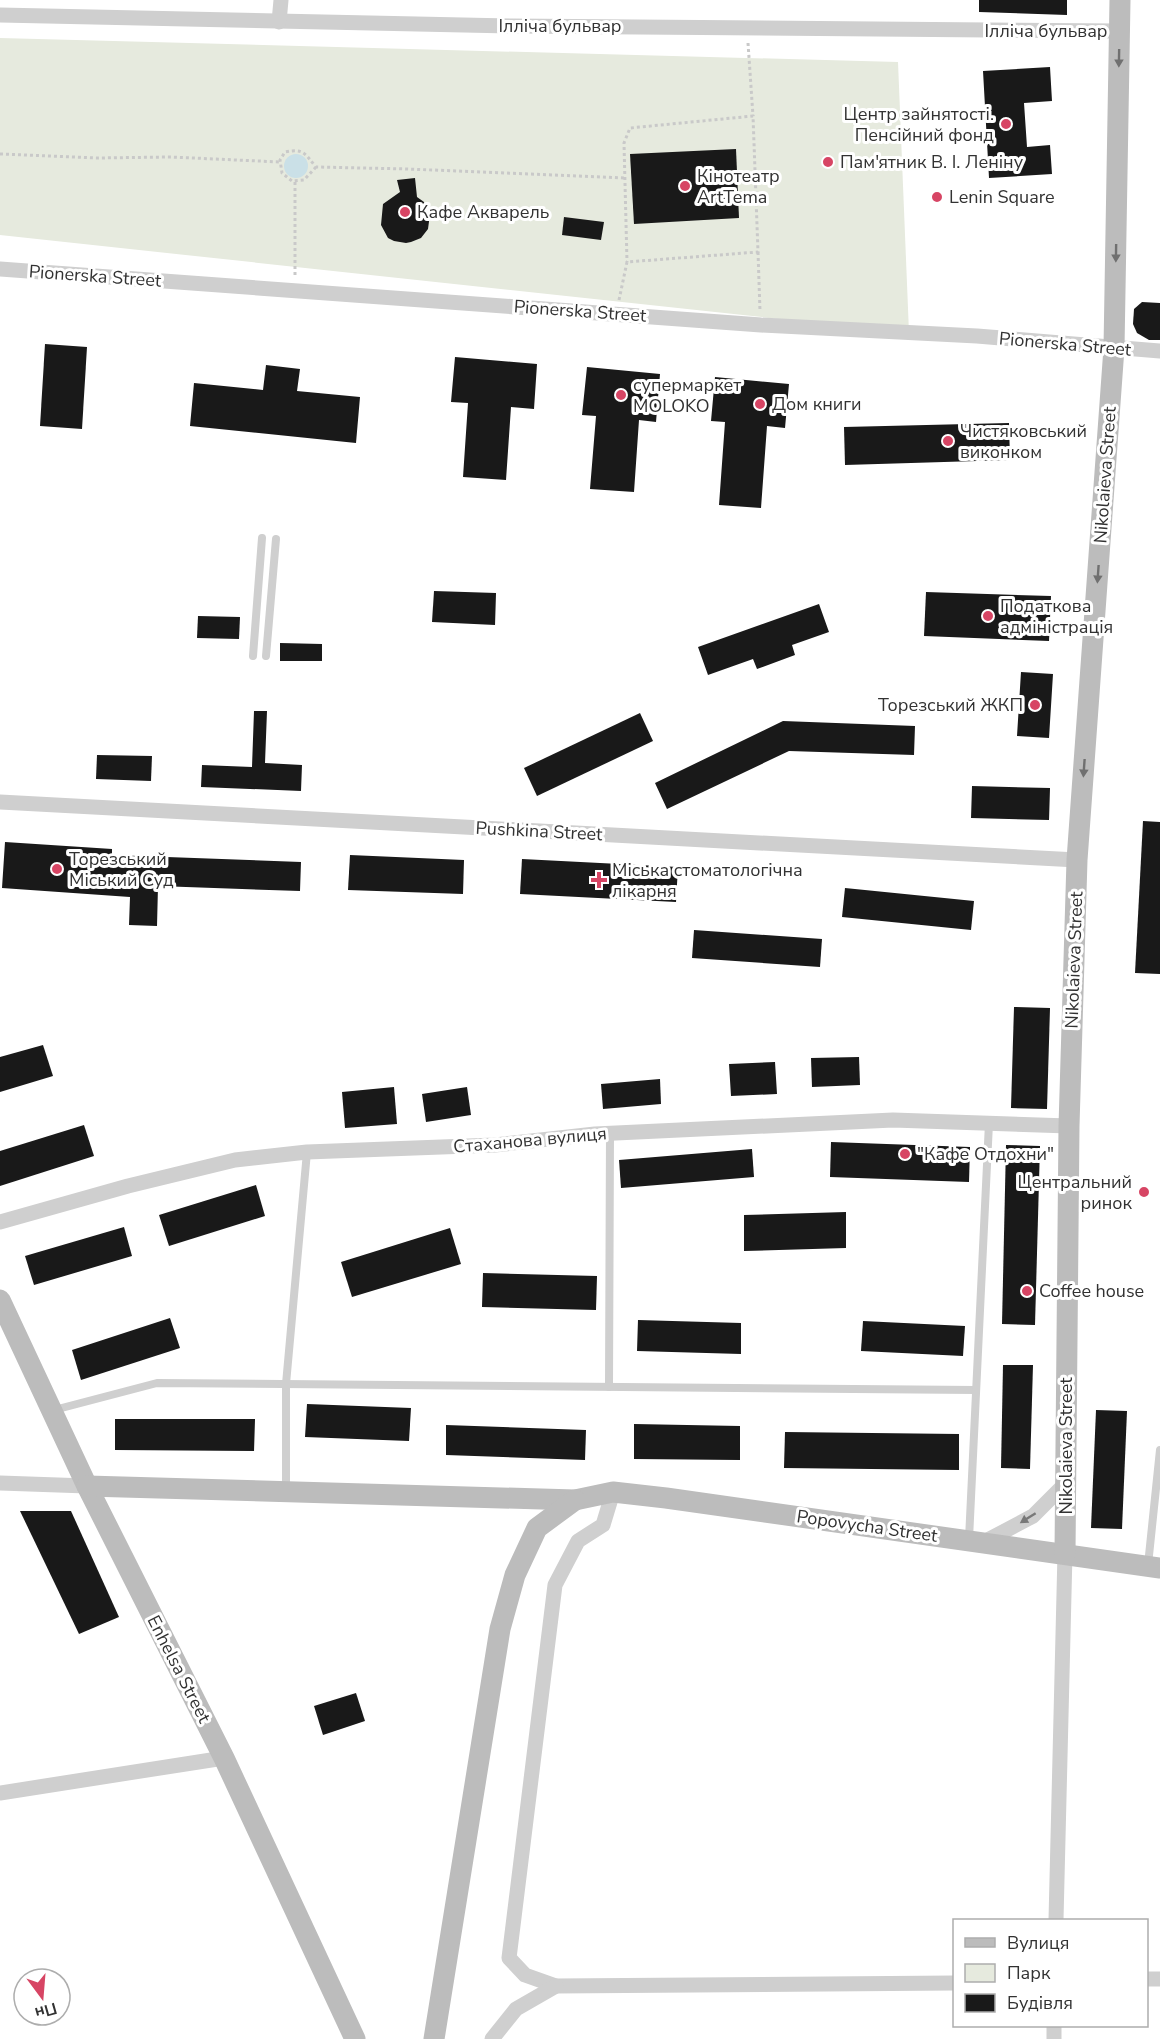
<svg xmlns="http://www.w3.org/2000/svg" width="1160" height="2039" viewBox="0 0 1160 2039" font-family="'Nunito Sans',sans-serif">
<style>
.green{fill:#e6eade}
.water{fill:#cae0e7}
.building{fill:#191919}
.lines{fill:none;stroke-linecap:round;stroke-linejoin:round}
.path{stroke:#c9c9c9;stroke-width:3;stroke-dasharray:3 3;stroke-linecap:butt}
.lane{stroke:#cfcfcf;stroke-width:8}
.street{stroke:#cfcfcf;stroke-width:15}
.secondary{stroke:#bcbcbc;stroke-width:21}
.oneway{fill:#707070}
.oneway2{fill:#797979}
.poi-dot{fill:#d74564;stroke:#fff;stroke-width:2}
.labels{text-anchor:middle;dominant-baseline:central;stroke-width:6;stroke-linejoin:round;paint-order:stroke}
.street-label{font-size:18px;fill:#323232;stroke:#fff}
.poi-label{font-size:18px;fill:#323232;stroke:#fff;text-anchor:start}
</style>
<rect width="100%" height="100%" fill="#fff"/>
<!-- green -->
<path class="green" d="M0 38 898 62 909 333 0 235Z"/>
<!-- water -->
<circle class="water" cx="296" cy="166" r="12"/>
<!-- building -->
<g class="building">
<path d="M979 0H1067V15L979 12Z"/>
<path d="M1050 67 1052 101 1024 103 1027 147 1050 145 1052 174 989 178 983 71Z"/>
<path d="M736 149 739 218 634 224 630 154Z"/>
<path d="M415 178 417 197 424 202 430 214 428 229 421 238 411 242 406 243 394 241 388 238 381 225 383 204 400 192 397 180Z"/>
<path d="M564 217 604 222 601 240 562 235Z"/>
<path d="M1142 302 1160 303V340H1149L1137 333 1133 324 1134 309Z"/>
<path d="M45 344 87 347 82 429 40 426Z"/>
<path d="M455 357 537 364 534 409 511 407 506 480 463 477 468 403 451 402Z"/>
<path d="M266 365 300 369 297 391 360 397 356 443 190 426 194 383 263 390Z"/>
<path d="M587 367 660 374 656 422 639 420 634 492 590 489 596 416 582 415Z"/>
<path d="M715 377 789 384 785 428 767 426 761 508 719 505 725 422 711 421Z"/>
<path d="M1009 423 1010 460 845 465 844 427Z"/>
<path d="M434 591 496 593 495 625 432 622Z"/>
<path d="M926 592 1051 596 1049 641 924 636Z"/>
<path d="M819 604 829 632 792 645 795 655 757 669 753 659 708 675 698 647Z"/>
<path d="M198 616 240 617 239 639 197 638Z"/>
<path d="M280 643 322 644V661H280Z"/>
<path d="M1021 672 1053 674 1049 738 1017 736Z"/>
<path d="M254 711H267L265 763 302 765 301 791 201 787 202 765 252 767Z"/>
<path d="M640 713 653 741 537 796 524 768Z"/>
<path d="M783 721 915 726 914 755 789 751 667 809 655 783Z"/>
<path d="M97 755 152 756 151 781 96 779Z"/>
<path d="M972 786 1050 788 1049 820 971 818Z"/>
<path d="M1143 821 1160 822V974L1135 973Z"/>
<path d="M5 842 112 849V855L301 862 300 891 158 886 157 926 129 925 130 897 2 888Z"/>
<path d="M350 855 464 860 463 894 348 890Z"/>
<path d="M522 859 678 867 676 902 520 894Z"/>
<path d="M845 888 974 901 971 930 842 917Z"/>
<path d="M694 930 822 939 820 967 692 958Z"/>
<path d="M1014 1007 1050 1008 1047 1109 1011 1108Z"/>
<path d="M43 1045 53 1076 0 1092V1057Z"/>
<path d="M859 1057 860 1085 812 1087 811 1058Z"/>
<path d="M775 1062 777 1094 731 1096 729 1064Z"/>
<path d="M660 1079 661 1104 603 1109 601 1084Z"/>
<path d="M394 1087 397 1124 345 1128 342 1092Z"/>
<path d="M467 1087 471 1115 426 1122 422 1094Z"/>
<path d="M84 1125 94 1156 0 1186V1151Z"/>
<path d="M831 1142 970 1147 969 1182 830 1177Z"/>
<path d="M1006 1145 1040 1146 1035 1325 1002 1324Z"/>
<path d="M752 1149 754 1177 621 1188 619 1160Z"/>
<path d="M256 1185 265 1216 169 1246 159 1215Z"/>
<path d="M846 1212V1248L744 1251V1215Z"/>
<path d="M124 1227 132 1256 34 1285 25 1256Z"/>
<path d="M450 1228 461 1264 352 1297 341 1262Z"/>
<path d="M483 1273 597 1276 596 1310 482 1307Z"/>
<path d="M170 1318 180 1348 81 1380 72 1350Z"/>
<path d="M638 1320 741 1323V1354L637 1351Z"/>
<path d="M863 1321 965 1326 963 1356 861 1351Z"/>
<path d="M1003 1365H1033L1030 1469 1001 1468Z"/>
<path d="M307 1404 411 1408 409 1441 305 1437Z"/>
<path d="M1096 1410 1127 1411 1122 1529 1091 1528Z"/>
<path d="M115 1419H255L254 1451 115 1450Z"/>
<path d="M634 1424 740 1426V1460L634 1459Z"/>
<path d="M446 1425 586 1430 585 1460 446 1455Z"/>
<path d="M785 1432 959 1434V1470L784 1468Z"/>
<path d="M20 1511H71L119 1617 79 1634Z"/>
<path d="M356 1693 365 1721 323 1735 314 1706Z"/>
</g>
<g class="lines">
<!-- path -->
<g class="path">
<path d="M748 43 753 116"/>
<path d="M0 154 97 158 171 157 280 162"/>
<path d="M316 167 304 180 292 181 282 173 280 160 285 152C304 148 305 154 316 167L408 169 625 178"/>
<path d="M295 182V276"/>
<path d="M758 252 760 311"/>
<path d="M619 300 627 262 758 252 753 116 630 128 624 143 627 262"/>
</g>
<!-- lane -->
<g class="lane">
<path d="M253 656 262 538"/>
<path d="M266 656 276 539"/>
<path d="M609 1387 610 1133"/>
<path d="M54 1410 157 1383 976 1390"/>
<path d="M286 1490V1384L307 1152"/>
<path d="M969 1539 989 1123"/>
<path d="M1148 1565 1160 1450"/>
</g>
<!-- street -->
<g class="street">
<path d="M0 15 511 26 1119 31"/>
<path d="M279 22 281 0"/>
<path d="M0 269 761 325 977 336 1160 351"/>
<path d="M0 802 1077 860"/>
<path d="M0 1222 128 1186 235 1160 307 1152 495 1145 595 1134 893 1120 1069 1126"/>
<path d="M0 1483 87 1486"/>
<path d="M613 1492 603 1525 578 1541 555 1585 509 1958 525 1975 556 1986 954 1983"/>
<path d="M984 1542 1033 1516 1065 1484"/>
<path d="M0 1793 224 1758"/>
<path d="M1056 1920 1065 1553"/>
<path d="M1146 1979H1160"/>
<path d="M492 2039 516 2009 556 1986"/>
<path d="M1054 2039V2026"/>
</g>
<!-- secondary -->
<g class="secondary">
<path d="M0 1300 87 1486 224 1758 355 2039"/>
<path d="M87 1486 575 1500 613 1492 666 1498 1160 1568"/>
<path d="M1065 1553 1069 1126 1077 860 1114 348 1120 0"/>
<path d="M434 2039 500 1629 515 1575 537 1528 575 1500"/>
</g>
</g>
<!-- one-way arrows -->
<defs><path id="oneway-solid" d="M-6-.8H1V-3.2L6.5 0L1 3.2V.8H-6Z" transform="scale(1.5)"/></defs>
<g class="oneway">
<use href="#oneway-solid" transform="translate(1119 58) rotate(91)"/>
<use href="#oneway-solid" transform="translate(1116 253) rotate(91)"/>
<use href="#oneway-solid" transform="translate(1098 574) rotate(94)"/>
<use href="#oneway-solid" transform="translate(1084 768) rotate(94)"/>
</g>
<use class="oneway2" href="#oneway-solid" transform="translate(1028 1518) rotate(148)"/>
<!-- markers -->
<g class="poi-dot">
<circle cx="1006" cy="124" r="6"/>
<circle cx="828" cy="162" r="6"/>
<circle cx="685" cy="186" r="6"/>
<circle cx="937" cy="197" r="6"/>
<circle cx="405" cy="212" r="6"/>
<circle cx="621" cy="395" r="6"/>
<circle cx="760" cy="404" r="6"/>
<circle cx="948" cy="441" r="6"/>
<circle cx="988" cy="616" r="6"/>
<circle cx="1035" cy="705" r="6"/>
<circle cx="57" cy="869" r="6"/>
<path d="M596 871h6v6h6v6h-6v6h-6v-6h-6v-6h6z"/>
<circle cx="905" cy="1154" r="6"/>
<circle cx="1144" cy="1192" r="6"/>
<circle cx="1027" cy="1291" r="6"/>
</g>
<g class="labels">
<!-- street labels -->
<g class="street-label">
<text x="560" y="26">Ілліча бульвар</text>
<text x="1046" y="31">Ілліча бульвар</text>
<text transform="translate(95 276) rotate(4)">Pionerska Street</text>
<text transform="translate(580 311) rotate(4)">Pionerska Street</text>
<text transform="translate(1065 344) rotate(5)">Pionerska Street</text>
<text transform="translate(1105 475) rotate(-86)">Nikolaieva Street</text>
<text transform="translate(539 831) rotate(3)">Pushkina Street</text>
<text transform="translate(1074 960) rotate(-88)">Nikolaieva Street</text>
<text transform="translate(530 1140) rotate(-5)">Стаханова вулиця</text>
<text transform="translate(1066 1446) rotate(-90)">Nikolaieva Street</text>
<text transform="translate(867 1526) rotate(8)">Popovycha Street</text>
<text transform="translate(179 1669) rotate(63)">Enhelsa Street</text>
</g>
<!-- poi labels -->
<g class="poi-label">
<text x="994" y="114" text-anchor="end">Центр зайнятості.<tspan x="994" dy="21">Пенсійний фонд</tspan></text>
<text x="840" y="162">Пам'ятник В. І. Леніну</text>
<text x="697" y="176">Кінотеатр<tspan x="697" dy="21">ArtTema</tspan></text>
<text x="949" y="197">Lenin Square</text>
<text x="417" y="212">Кафе Акварель</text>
<text x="633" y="385">супермаркет<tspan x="633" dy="21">MOLOKO</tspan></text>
<text x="772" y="404">Дом книги</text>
<text x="960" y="431">Чистяковський<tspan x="960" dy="21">виконком</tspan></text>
<text x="1000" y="606">Податкова<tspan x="1000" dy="21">адміністрація</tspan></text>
<text x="1023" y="705" text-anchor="end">Торезський ЖКП</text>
<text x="69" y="859">Торезський<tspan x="69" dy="21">Міський Суд</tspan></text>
<text x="612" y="870">Міська стоматологічна<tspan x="612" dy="21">лікарня</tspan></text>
<text x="917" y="1154">"Кафе Отдохни"</text>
<text x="1132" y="1182" text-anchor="end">Центральний<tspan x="1132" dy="21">ринок</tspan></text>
<text x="1039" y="1291">Coffee house</text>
</g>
</g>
<!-- legend -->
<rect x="953" y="1919" width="195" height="108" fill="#ffffff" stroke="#adadad" stroke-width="1.5"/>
<rect x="965" y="1938" width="30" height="9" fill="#bcbcbc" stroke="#adadad" stroke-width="1.5"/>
<text x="1007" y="1949" font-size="18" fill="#323232">Вулиця</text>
<rect x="965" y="1964" width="30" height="18" fill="#e6eade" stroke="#adadad" stroke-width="1.5"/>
<text x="1007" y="1979" font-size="18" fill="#323232">Парк</text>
<rect x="965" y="1994" width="30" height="18" fill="#191919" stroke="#adadad" stroke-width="1.5"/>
<text x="1007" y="2009" font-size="18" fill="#323232">Будівля</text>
<!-- north arrow -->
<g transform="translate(42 1997) rotate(164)"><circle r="28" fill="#ffffff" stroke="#adadad" stroke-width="1.5"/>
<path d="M0-4.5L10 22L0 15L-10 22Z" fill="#d74564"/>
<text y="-9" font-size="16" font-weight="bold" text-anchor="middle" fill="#323232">Пн</text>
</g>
</svg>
